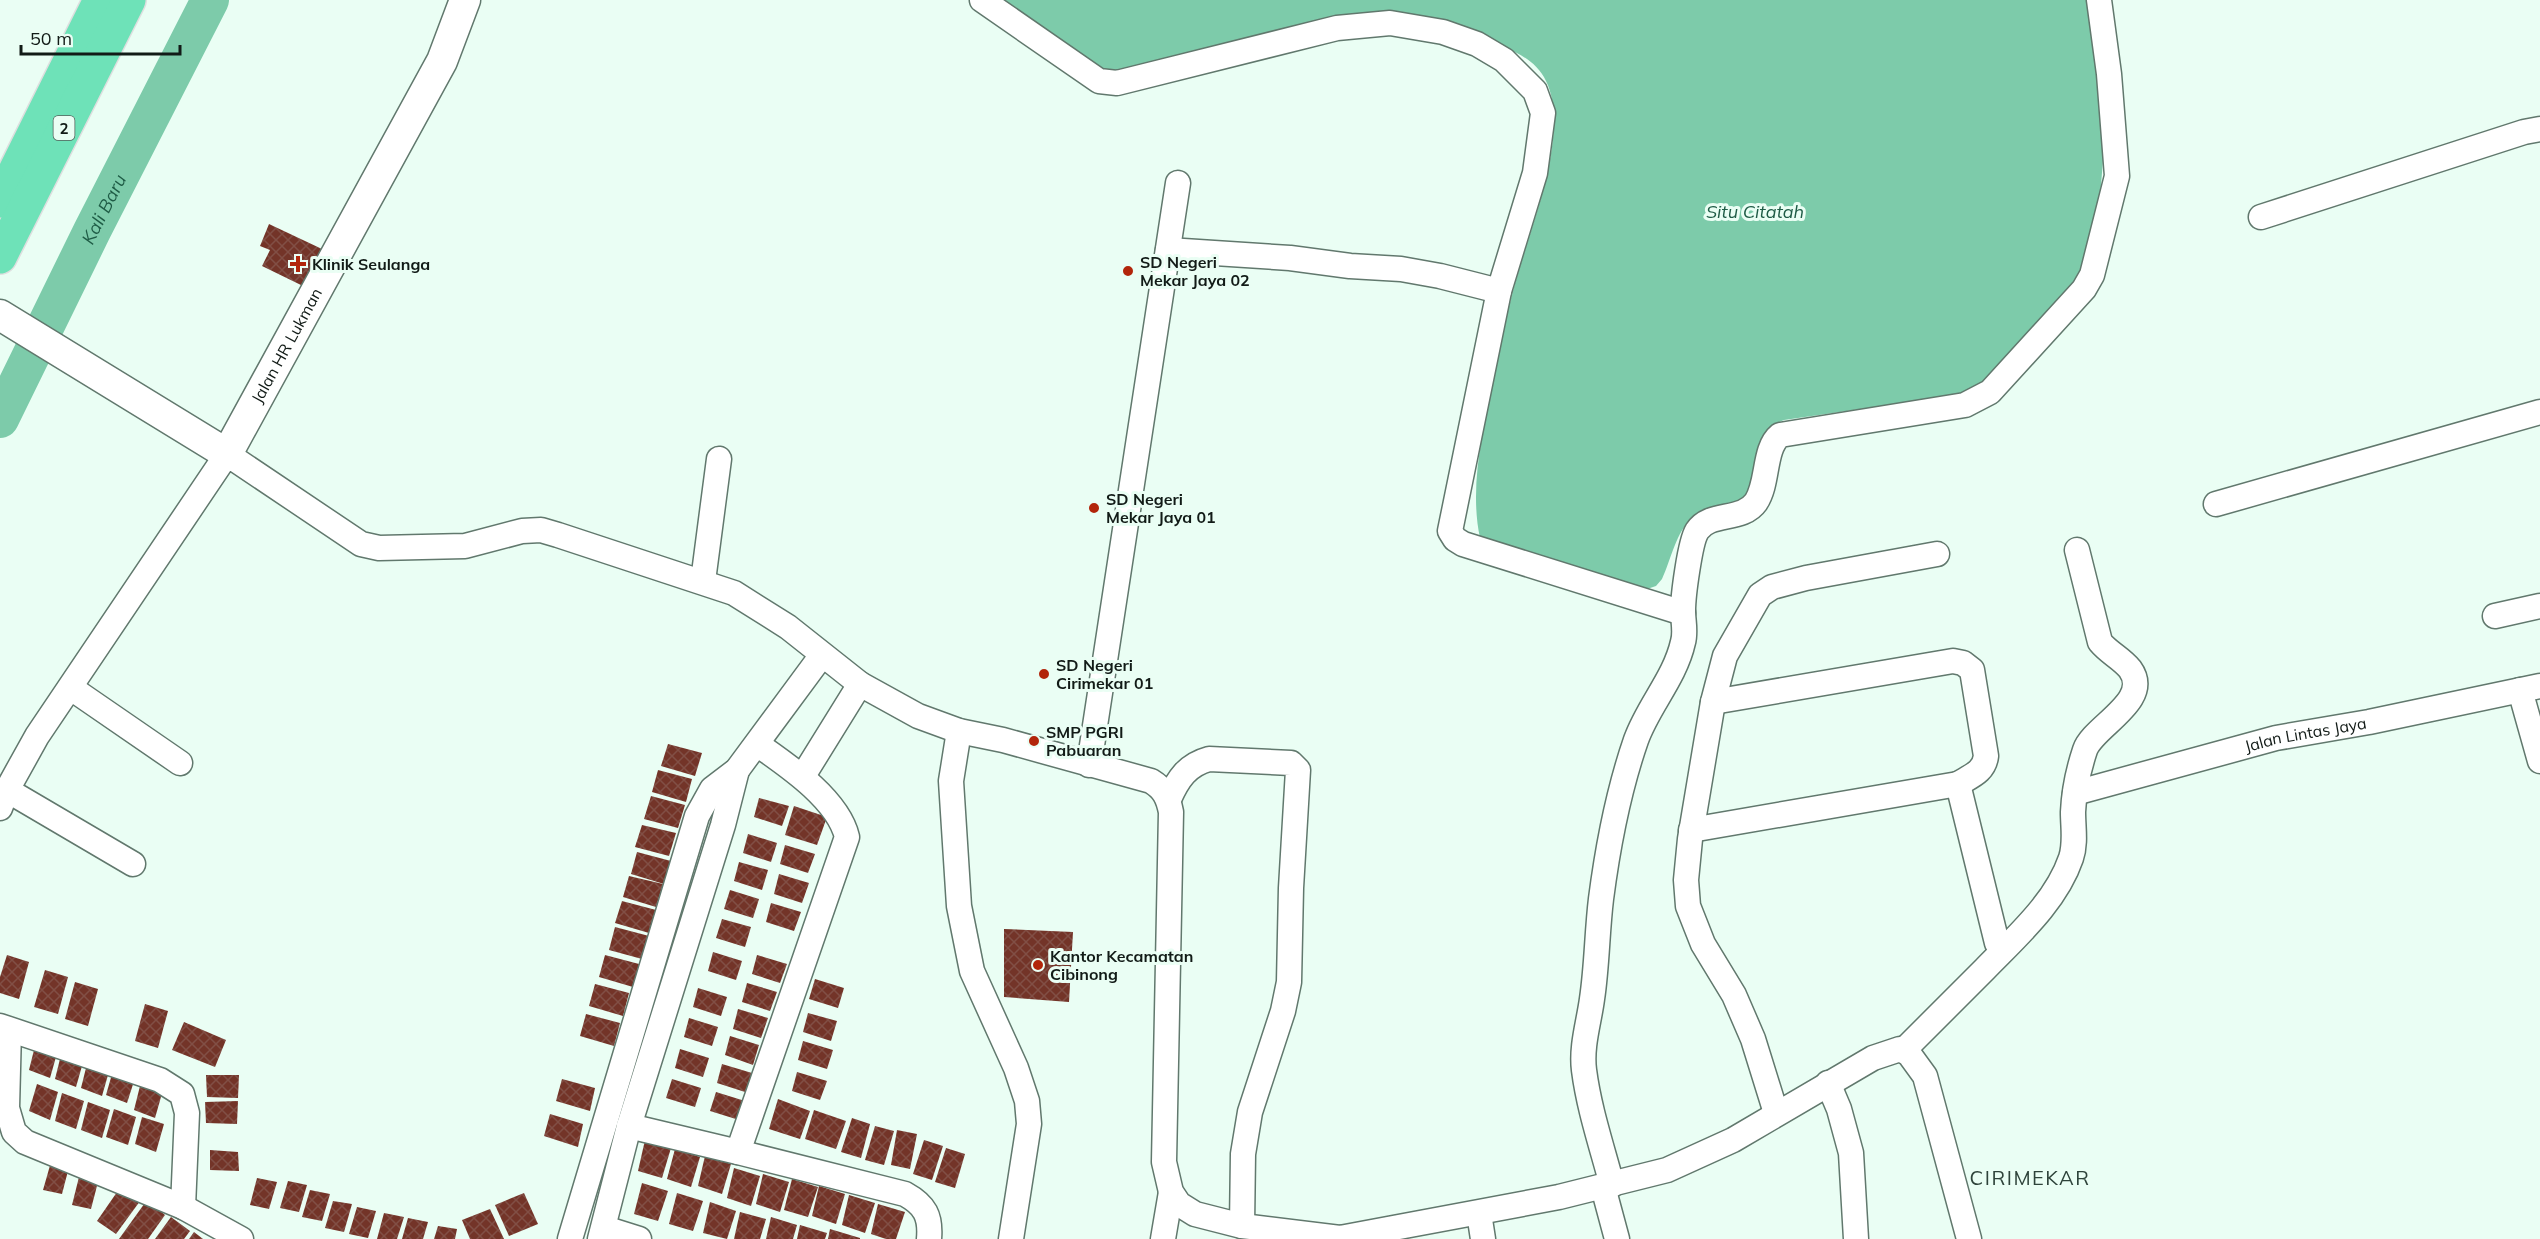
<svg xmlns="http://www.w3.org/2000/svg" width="2540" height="1239" viewBox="0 0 2540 1239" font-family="Mulish,sans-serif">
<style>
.water{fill:#7dcbaa}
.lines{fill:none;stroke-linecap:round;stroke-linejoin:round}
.river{stroke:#7dcbaa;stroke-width:38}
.building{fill:url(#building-cross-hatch)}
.minor-casing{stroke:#61786d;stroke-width:27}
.tertiary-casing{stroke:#61786d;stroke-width:33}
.trunk-casing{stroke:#dedfdf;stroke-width:36}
.minor{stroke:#fff;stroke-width:24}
.tertiary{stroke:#fff;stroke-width:30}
.trunk{stroke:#6ee2b8;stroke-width:33}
.poi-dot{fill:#b2250a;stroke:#eafef4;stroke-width:2}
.labels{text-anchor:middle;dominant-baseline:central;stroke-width:6;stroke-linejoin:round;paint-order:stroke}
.shield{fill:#eafef4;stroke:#535f59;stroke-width:1.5}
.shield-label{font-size:15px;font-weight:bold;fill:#121b17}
.poi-label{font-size:16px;font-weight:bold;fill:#121b17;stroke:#eafef4;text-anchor:start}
.street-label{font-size:16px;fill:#121b17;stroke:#eafef4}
.water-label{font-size:18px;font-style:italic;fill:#1f5c46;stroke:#eafef4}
.quarter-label{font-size:20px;letter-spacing:1.5px;fill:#2e433a;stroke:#eafef4}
</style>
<defs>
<pattern id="building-cross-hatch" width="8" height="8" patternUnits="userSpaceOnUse" patternTransform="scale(1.5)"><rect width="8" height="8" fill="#733428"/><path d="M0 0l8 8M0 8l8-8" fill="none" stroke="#814f45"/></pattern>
</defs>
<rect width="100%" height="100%" fill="#eafef4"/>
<!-- water -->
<path class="water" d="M996 0H2092L2105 136 2100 197 2085 261 2077 280 1993 376 1965 394 1784 420C1748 434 1766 468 1750 490 1735 511 1711 503 1693 517 1676 531 1671 560 1662 579L1656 586 1647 589 1480 538C1469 487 1483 429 1494 378 1501 342 1508 305 1519 270 1533 221 1570 129 1546 81 1534 56 1507 48 1482 40 1469 35 1442 22 1429 23 1396 26 1362 35 1329 40 1257 53 1186 65 1114 77Z"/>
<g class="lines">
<!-- river -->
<path class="river" id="s1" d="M0 419 92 231 210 0"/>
</g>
<!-- building -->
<g class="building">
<path d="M269 224 322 249 303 286 262 266 270 250 260 246Z"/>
<path d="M668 744 702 753 695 776 661 766Z"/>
<path d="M658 770 692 779 686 802 652 792Z"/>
<path d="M651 796 685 805 678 828 644 819Z"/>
<path d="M759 798 789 806 782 826 754 817Z"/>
<path d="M794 806 827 817 817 845 785 835Z"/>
<path d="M642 825 676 833 669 856 635 847Z"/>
<path d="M748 834 777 843 771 862 743 853Z"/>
<path d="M785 845 815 854 808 873 780 864Z"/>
<path d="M637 852 671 861 664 884 631 874Z"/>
<path d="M739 862 768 870 762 890 734 881Z"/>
<path d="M779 874 809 883 802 903 774 894Z"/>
<path d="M629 876 663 884 656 907 623 897Z"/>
<path d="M730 890 759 899 753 918 724 909Z"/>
<path d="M622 901 656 910 649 933 615 923Z"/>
<path d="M771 903 801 912 794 931 766 922Z"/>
<path d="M722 919 751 927 745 947 716 938Z"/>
<path d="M615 927 649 936 642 959 609 950Z"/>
<path d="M1004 929 1073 932 1069 1002 1004 997Z"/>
<path d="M713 952 742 961 736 980 708 971Z"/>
<path d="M7 955 29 962 19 999 0 993V977Z"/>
<path d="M605 955 639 964 633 987 599 977Z"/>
<path d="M757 955 787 964 780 983 752 974Z"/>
<path d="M45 970 68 977 58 1014 34 1007Z"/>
<path d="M815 979 844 988 838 1008 809 999Z"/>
<path d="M75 982 98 989 88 1026 65 1019Z"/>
<path d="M747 983 777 992 770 1011 742 1002Z"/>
<path d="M595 984 629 993 623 1016 589 1006Z"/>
<path d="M698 988 727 997 721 1016 693 1007Z"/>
<path d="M145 1004 168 1011 158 1048 135 1041Z"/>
<path d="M738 1009 768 1018 761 1038 733 1029Z"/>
<path d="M808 1013 837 1021 831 1041 803 1032Z"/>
<path d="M586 1014 620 1023 614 1046 580 1036Z"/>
<path d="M689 1018 718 1027 712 1046 684 1037Z"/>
<path d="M184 1022 226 1040 215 1067 172 1050Z"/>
<path d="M730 1036 759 1045 753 1065 725 1055Z"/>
<path d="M803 1041 833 1050 827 1069 798 1060Z"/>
<path d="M36 1042 58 1050 50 1078 29 1070Z"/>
<path d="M680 1049 709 1058 703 1077 675 1068Z"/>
<path d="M62 1051 84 1059 76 1087 55 1079Z"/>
<path d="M88 1060 110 1068 102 1096 81 1088Z"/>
<path d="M722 1064 752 1073 745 1092 717 1083Z"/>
<path d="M114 1067 136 1075 127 1103 106 1095Z"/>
<path d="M797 1072 827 1081 820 1100 792 1091Z"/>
<path d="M206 1075H239L238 1098 207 1097Z"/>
<path d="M562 1079 595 1088 590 1111 556 1101Z"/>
<path d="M672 1079 701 1088 695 1107 666 1098Z"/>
<path d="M141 1082 163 1090 155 1118 134 1110Z"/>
<path d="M37 1084 58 1092 50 1120 29 1111Z"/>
<path d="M716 1092 745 1101 739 1120 710 1111Z"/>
<path d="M62 1093 84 1101 76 1129 55 1121Z"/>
<path d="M778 1099 810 1111 800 1139 769 1129Z"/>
<path d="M238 1101 237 1124 206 1123 205 1102Z"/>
<path d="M88 1102 110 1110 102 1138 81 1130Z"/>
<path d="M114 1109 136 1117 128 1145 106 1137Z"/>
<path d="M814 1110 846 1121 836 1149 805 1139Z"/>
<path d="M550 1114 583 1124 578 1147 544 1136Z"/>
<path d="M142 1117 164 1124 156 1152 135 1144Z"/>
<path d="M852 1118 870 1124 861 1158 841 1152Z"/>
<path d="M875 1126 894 1131 884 1165 865 1160Z"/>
<path d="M897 1130 917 1134 910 1169 891 1165Z"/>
<path d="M645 1140 671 1148 662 1178 638 1171Z"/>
<path d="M924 1140 943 1146 932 1180 913 1174Z"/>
<path d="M946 1148 965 1154 955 1188 935 1182Z"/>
<path d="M675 1149 700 1157 691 1187 667 1179Z"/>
<path d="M210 1150 238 1152 239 1171 210 1170Z"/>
<path d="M705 1156 731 1164 722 1194 698 1186Z"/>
<path d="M51 1162 69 1167 62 1194 43 1190Z"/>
<path d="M734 1168 760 1176 751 1206 727 1198Z"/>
<path d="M763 1174 789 1182 780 1212 756 1204Z"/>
<path d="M79 1177 98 1182 91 1209 72 1205Z"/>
<path d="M257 1178 277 1182 269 1209 250 1205Z"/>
<path d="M792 1179 818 1187 808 1217 784 1210Z"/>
<path d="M288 1181 307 1185 299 1212 280 1208Z"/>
<path d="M124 1182 143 1197 116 1234 97 1221Z"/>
<path d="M642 1183 668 1191 658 1221 634 1214Z"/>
<path d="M819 1186 845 1194 836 1224 812 1216Z"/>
<path d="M310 1190 330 1194 322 1221 302 1217Z"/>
<path d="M524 1193 538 1224 509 1236 495 1205Z"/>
<path d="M677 1193 703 1201 693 1231 669 1224Z"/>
<path d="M849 1195 875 1203 865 1233 842 1225Z"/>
<path d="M147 1200 165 1215 148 1239H119Z"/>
<path d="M333 1201 352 1204 344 1232 325 1228Z"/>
<path d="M710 1202 736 1211 727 1239 703 1233Z"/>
<path d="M878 1204 905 1212 896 1239H886L871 1234Z"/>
<path d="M357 1207 376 1211 368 1238 349 1234Z"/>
<path d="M490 1209 504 1239H470L462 1220Z"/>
<path d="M740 1212 766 1219 760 1239H734Z"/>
<path d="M384 1213 404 1217 397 1239H377Z"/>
<path d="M171 1217 190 1231 184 1239H155Z"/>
<path d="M771 1217 797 1225 793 1239H766Z"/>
<path d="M408 1218 428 1222 423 1239H402Z"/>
<path d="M800 1225 827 1233 825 1239H797Z"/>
<path d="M438 1226 457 1229 455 1239H434Z"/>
<path d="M830 1229 860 1238V1239H828Z"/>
<path d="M194 1232 203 1239H189Z"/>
</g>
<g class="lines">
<defs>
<g id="minor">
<path d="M982 0 1099 81 1117 83 1337 28 1390 23 1443 32 1477 44 1504 60 1535 91 1543 113 1535 173 1499 291 1450 531 1455 539 1463 544 1683 613"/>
<path d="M2261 217 2524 132 2540 129"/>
<path d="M1168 250 1290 258 1350 266 1401 269 1440 276 1499 291"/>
<path d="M2216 504 2540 412"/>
<path d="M703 581 719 459"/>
<path d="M2495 616 2540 606"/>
<path d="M71 688 180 763"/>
<path d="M2520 690 2540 761"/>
<path d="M1713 702 1953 661 1963 663 1972 670 1986 756C1984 772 1971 776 1958 784L1997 943"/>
<path d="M959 731 951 781 959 906 972 971 1016 1068 1027 1101 1029 1124 1011 1239"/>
<path d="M757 744C787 765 838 799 847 837L738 1152 905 1194C925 1205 931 1216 929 1239"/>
<path d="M1089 765 1178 183"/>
<path d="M803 776 860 684"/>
<path d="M7 790 133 864"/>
<path id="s2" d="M2075 793 2276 738 2369 722 2540 686"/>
<path d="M1169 799C1178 779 1187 765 1209 759L1291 763 1298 770 1291 888 1289 982 1283 1011 1250 1112 1243 1154 1242 1226"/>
<path d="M0 808 7 790 37 736 227 454 361 544 379 548 465 546 522 531 541 530 558 535 734 593 788 627 860 684 918 716 959 731 1003 740 1151 781C1164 789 1168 797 1171 812L1164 1162 1171 1192 1179 1204 1195 1214 1242 1226 1340 1238 1559 1197 1667 1170 1733 1140 1873 1058 1900 1049 1909 1054 1925 1076 1969 1239"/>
<path d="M1691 830 1958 784"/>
<path d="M0 1026 160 1080 182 1094 187 1113 183 1207"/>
<path d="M9 1030 7 1108 14 1132 25 1142 183 1207 241 1239"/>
<path d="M1904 1050C1931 1023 1958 996 1985 969 2017 936 2056 902 2071 858 2076 843 2073 828 2073 812 2074 790 2078 771 2085 750 2093 726 2153 701 2130 669 2121 658 2109 653 2100 642L2077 550"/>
<path d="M1828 1083 1839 1109 1851 1153 1856 1239"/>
<path d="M1776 1113 1753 1039 1734 995 1703 944 1688 906 1686 880 1690 839 1713 702 1725 656 1760 595 1772 587 1806 578 1937 554"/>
<path d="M629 1126 738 1152"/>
<path d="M1612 1185C1602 1147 1589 1109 1584 1070 1581 1046 1589 1022 1592 999 1597 966 1597 932 1601 899 1608 845 1618 792 1636 740 1648 706 1675 678 1683 642 1686 632 1683 621 1683 611 1683 596 1690 542 1697 531 1710 511 1742 522 1756 502 1769 482 1763 449 1780 435L1965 405 1990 392 2084 289 2092 275 2117 176 2109 74 2099 0"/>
<path d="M1603 1187 1617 1239"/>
<path d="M1479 1213 1483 1239"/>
<path d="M604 1228 639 1239"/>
<path d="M570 1239 697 816 712 789 737 770 822 655"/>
<path d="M600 1239 629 1126 723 825 737 770"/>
<path d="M1163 1239 1171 1192"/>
</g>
<g id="tertiary">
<path id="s3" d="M0 315 227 454 442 61 465 0"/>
</g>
<g id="trunk">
<path d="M0 201 100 0"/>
<path d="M0 257 129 0"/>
</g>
</defs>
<!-- minor casing -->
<use href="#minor" class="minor-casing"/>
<!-- tertiary casing -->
<use href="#tertiary" class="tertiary-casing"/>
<!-- trunk casing -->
<use href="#trunk" class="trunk-casing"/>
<!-- minor -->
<use href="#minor" class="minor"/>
<!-- tertiary -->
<use href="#tertiary" class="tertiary"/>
<!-- trunk -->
<use href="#trunk" class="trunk"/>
</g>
<!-- markers -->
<g class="poi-dot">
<path d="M295 255h6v6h6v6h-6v6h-6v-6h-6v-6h6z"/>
<circle cx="1128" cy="271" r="6"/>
<circle cx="1094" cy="508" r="6"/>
<circle cx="1044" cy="674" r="6"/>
<circle cx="1034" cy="741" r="6"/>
<circle cx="1038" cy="965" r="6"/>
</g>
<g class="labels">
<!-- shield labels -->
<rect class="shield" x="53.5" y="116" width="21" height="24" rx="4.5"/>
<g class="shield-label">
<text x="64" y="128">2</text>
</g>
<!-- poi labels -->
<g class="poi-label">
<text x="1140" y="262">SD Negeri<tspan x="1140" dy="18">Mekar Jaya 02</tspan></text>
<text x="312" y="264">Klinik Seulanga</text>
<text x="1106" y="499">SD Negeri<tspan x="1106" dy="18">Mekar Jaya 01</tspan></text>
<text x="1056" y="665">SD Negeri<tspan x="1056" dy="18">Cirimekar 01</tspan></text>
<text x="1046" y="732">SMP PGRI<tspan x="1046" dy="18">Pabuaran</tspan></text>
<text x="1050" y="956">Kantor Kecamatan<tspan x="1050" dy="18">Cibinong</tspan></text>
</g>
<!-- street labels -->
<g class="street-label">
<text stroke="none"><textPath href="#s3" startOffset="390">Jalan HR Lukman</textPath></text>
<text stroke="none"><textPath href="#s2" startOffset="238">Jalan Lintas Jaya</textPath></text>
</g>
<!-- water labels -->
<g class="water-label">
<text stroke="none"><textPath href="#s1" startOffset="234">Kali Baru</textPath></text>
<text x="1755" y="211">Situ Citatah</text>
</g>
<!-- quarter labels -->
<g class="quarter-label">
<text x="2030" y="1177">CIRIMEKAR</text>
</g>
</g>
<!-- scale -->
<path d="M21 45v9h159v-9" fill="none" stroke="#121b17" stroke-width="3"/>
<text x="30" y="45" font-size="18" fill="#121b17" stroke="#eafef4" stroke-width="4.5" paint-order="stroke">50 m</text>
</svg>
